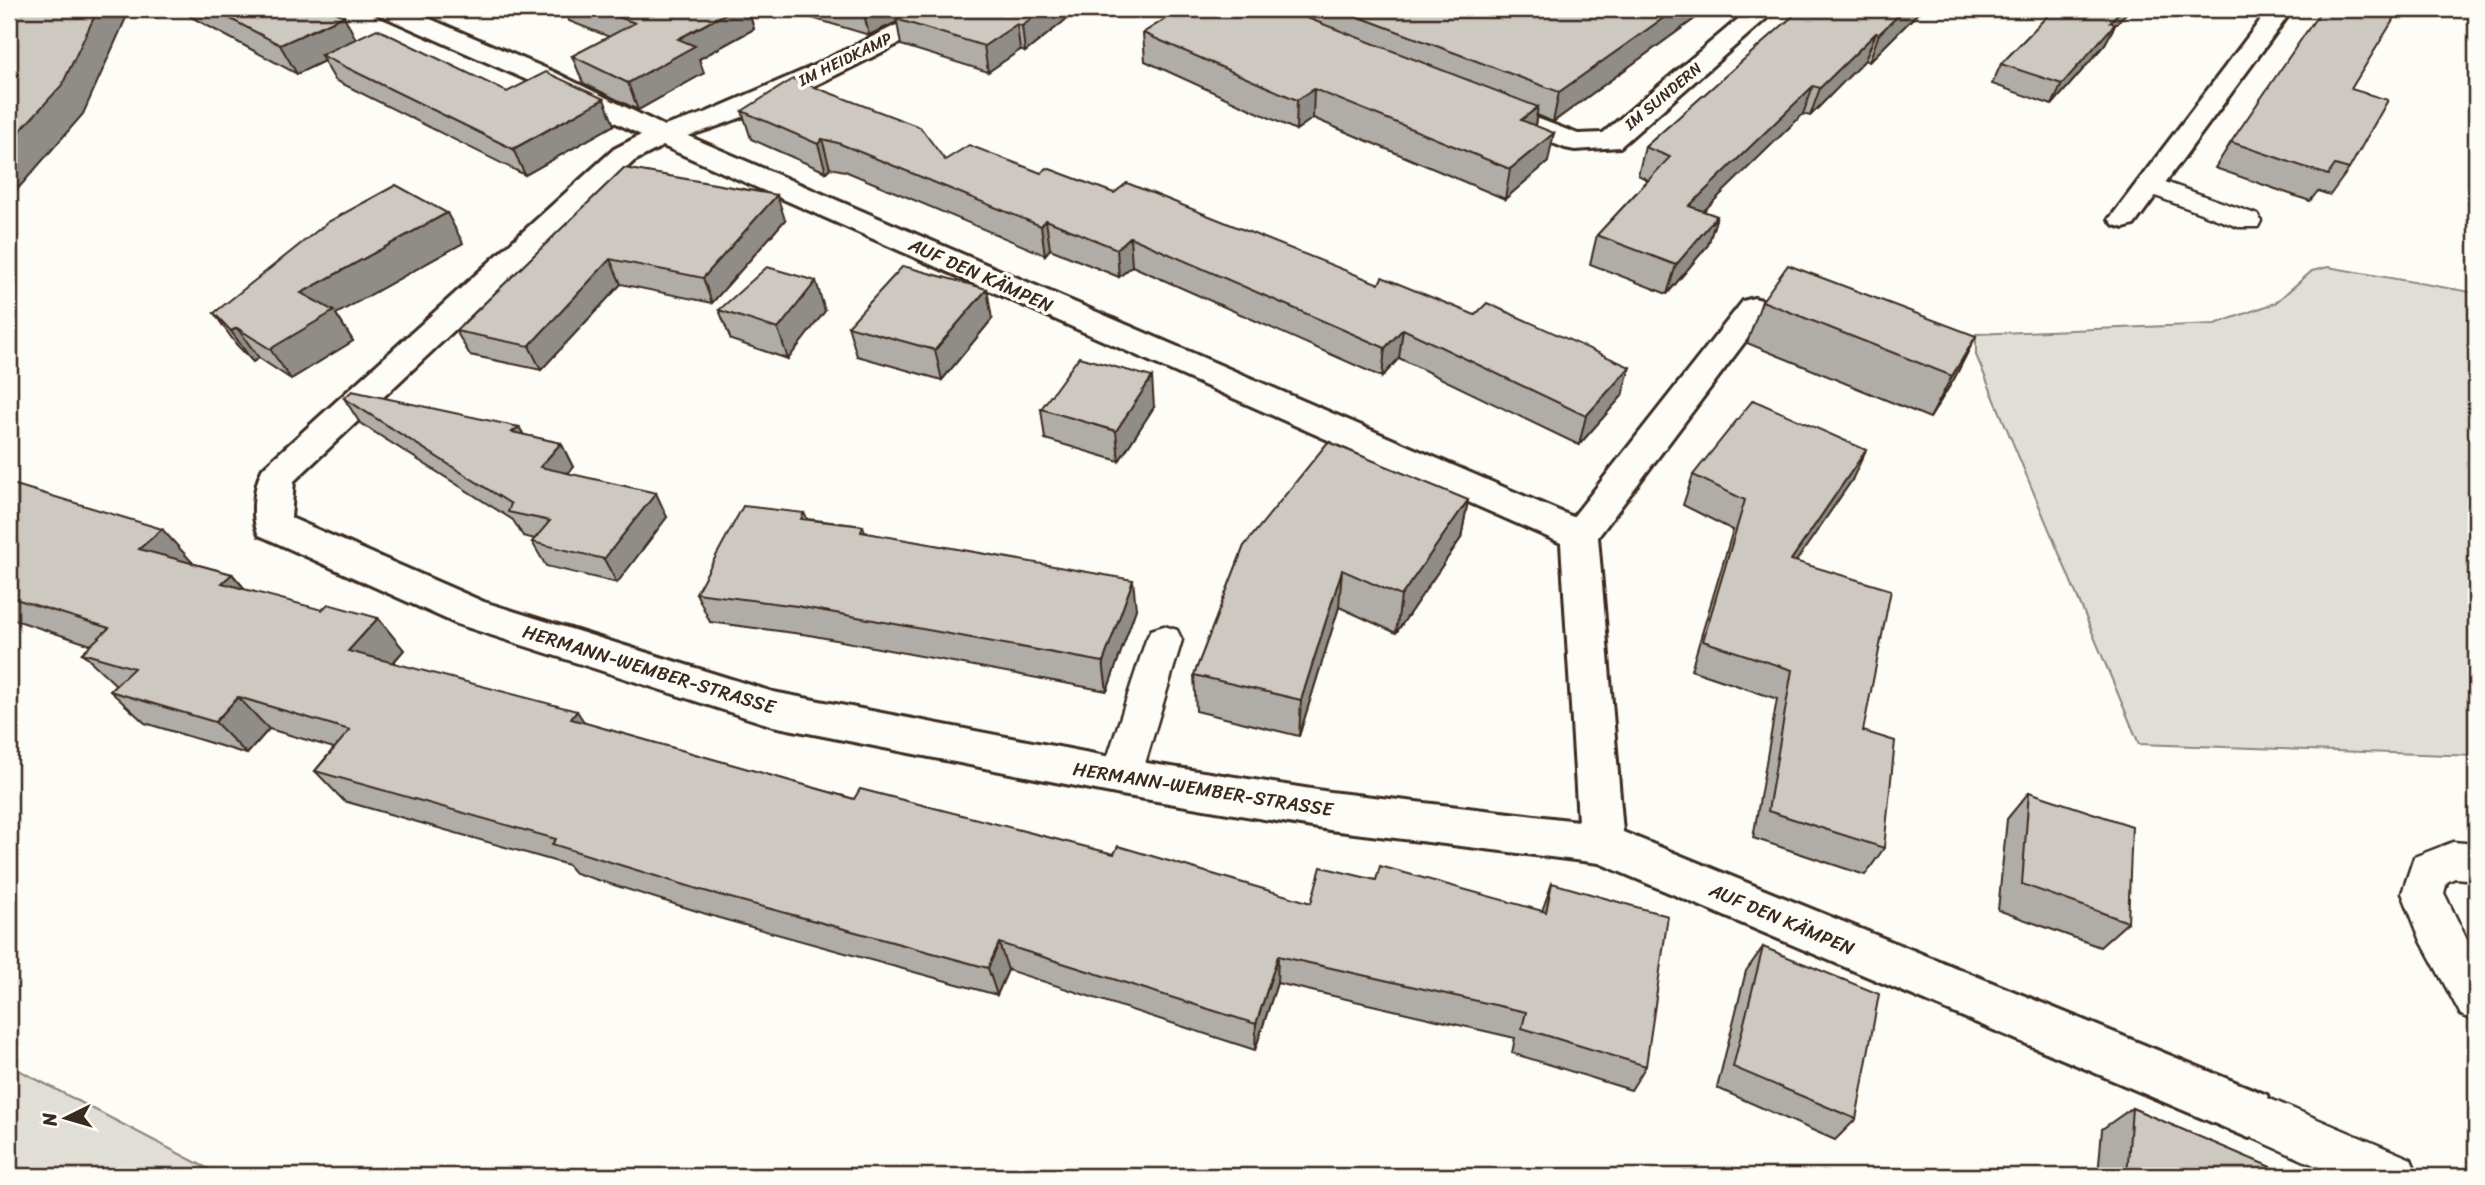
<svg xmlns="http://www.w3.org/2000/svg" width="2485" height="1185" viewBox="0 0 2485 1185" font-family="Sriracha,sans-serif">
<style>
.green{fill:#e1ded7;stroke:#8e847a;stroke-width:2}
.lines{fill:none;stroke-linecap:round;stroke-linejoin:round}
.service-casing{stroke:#3b2a1e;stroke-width:5}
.minor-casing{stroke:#3b2a1e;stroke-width:6}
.service{fill:#fdfcf7;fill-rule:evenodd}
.minor{fill:#fdfcf7;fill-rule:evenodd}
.wall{fill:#b0aca7;stroke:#3b2a1e;stroke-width:2}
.shaded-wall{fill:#908c88;stroke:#3b2a1e;stroke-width:2}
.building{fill:#cdc8c2;stroke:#3b2a1e;stroke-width:2}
.labels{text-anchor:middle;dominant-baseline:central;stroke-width:7;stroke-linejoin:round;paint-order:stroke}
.far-street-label{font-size:16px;fill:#3b2a1e;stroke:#fdfcf7}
.street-label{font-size:19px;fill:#3b2a1e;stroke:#fdfcf7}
</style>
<rect width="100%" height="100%" fill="#fdfcf7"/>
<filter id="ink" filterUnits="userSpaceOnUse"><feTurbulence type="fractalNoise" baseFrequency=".0143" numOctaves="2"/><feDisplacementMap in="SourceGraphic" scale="14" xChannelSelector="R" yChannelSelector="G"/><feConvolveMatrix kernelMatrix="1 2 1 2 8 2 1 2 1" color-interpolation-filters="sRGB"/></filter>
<g filter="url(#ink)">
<!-- green -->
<g class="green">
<path d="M2328 267 2476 293V756L2139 744 1976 355V334L2215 324 2275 303 2312 271Z"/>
<path d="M9 1065 222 1176H9Z"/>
</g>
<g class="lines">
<defs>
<g id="service">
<path d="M2151 177 2258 215 2261 221 2258 227H2238L2142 191 2138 185 2142 179Z"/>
<path d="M1164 626 1177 630 1182 640 1141 777 1135 789 1121 794 1107 789 1101 777 1146 640 1151 630Z"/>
<path d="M2453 842 2476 844V880L2455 878 2447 882 2444 893 2476 958V1021L2461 1015 2421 941 2402 893 2414 857Z"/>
<path d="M2249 1090 2411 1159 2418 1176H2339L2233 1129 2226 1113 2233 1097Z"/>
</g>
<g id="minor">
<path d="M375 9H407L554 72 664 126 705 113 809 68 929 9H960L957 14C869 58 782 107 688 136L1573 517 1743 301 1754 298 1765 301 1770 308 1765 315 1598 537 1623 832 2267 1095 2274 1113 2267 1131 2249 1138 1599 863 1330 830 1121 795 773 726 457 624 259 535C250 518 254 484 263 468L614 149 641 135 536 84 378 14ZM663 146 1561 543 1578 821 1330 792 1121 759 773 692 484 602 291 518 294 481 634 161Z"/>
<path d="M1750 9H1777L1620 147 1575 150 1565 148 1495 120 1491 114 1495 108 1505 106 1578 134 1603 133Z"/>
<path d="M2269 9H2293L2134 225 2124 228 2114 225 2109 219 2114 213Z"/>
</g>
</defs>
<!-- service casing -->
<use href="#service" class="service-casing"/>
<!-- minor casing -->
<use href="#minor" class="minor-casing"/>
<!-- service -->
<use href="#service" class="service"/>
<!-- minor -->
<use href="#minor" class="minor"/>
</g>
<!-- wall -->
<g class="wall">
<path d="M186 9H329L356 39 507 92 614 125 525 175 335 80 324 61 297 74 191 17Z"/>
<path d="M548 9H748L754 29 699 59 704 73 638 110 583 83 572 56 610 37 569 21 567 16Z"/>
<path d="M803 9H1073V14L1025 52 1020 50 988 72 901 45 897 22 869 35 805 16Z"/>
<path d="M1181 9H1708L1553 122 1537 115 1535 125 1548 162 1505 199 1313 118 1296 130 1145 61 1143 33Z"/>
<path d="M1801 9H1922L1869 62 1865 60 1810 116 1803 114 1703 211 1717 216 1708 245 1667 294 1590 264 1597 235 1648 180 1638 175 1645 147Z"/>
<path d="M2054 9H2130L2115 25 2105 44 2052 105 1992 84 2001 64Z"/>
<path d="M2351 89 2349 169 2330 195 2318 191 2310 201 2215 168 2231 142Z"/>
<path d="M742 111 945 160 1622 396 1579 445 1399 358 1382 377 1132 266 1119 277 1050 249 1045 255 845 171 830 168 826 172 751 139Z"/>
<path d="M624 168 785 220 712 303 621 284 541 370 470 355 456 331Z"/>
<path d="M463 243 336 314 353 341 291 379 259 358 253 362 236 344 214 313Z"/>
<path d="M1762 301 1976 336 1954 379 1930 418 1747 343Z"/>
<path d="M719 310 825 311 788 359 731 340Z"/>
<path d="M992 319 942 380 857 356 848 326Z"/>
<path d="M344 398 519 427 524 435 561 443 573 467 568 473 667 517 617 583 546 566 532 542 535 539 523 536 513 520 360 423Z"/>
<path d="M1154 407 1119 461 1045 439 1041 409Z"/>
<path d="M1693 475 1852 480 1796 561 1884 848 1865 875 1753 838 1777 699 1691 670 1733 530 1683 505Z"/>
<path d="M9 483 192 562 191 563 232 574 245 589 404 650 393 663 585 723 854 799 1311 903 1376 880 1542 911 1552 883 1646 1066 1631 1090 1512 1053 1515 1038 1277 983 1255 1050 1008 970 997 995 719 918 575 873 568 865 344 801 315 771 334 748 269 729 247 754 145 723 110 691 116 685 82 653 91 645 9 618Z"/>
<path d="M1468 500 1461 538 1396 633 1339 607 1299 736 1196 711 1194 675 1244 546Z"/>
<path d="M804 513 807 519 863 526 865 532 1136 609 1107 691 809 635 710 622 696 593Z"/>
<path d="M2029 792 2128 922 2100 947 1998 910 2007 819Z"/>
<path d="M1763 947 1856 1119 1835 1140 1717 1088 1746 971Z"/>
<path d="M2132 1108 2287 1176H2098L2102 1129Z"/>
</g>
<!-- shaded-wall -->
<g class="shaded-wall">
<path d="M98 9H130L83 114 9 199V143Z"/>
<path d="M734 9H748L754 29 699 59 704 73 638 110 628 83 678 39Z"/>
<path d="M865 9H924L896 19 897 22 869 35 863 10Z"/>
<path d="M1044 9H1073V14L1025 52 1022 26Z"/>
<path d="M1676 9H1708L1553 122 1559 92Z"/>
<path d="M1905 9H1922L1869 62 1879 34Z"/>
<path d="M2122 9H2130L2115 25 2105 44 2052 105 2062 84 2110 22Z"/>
<path d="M344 16 359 45 321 55 324 61 297 74 280 45Z"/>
<path d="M1017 24 1020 50 988 72 984 46Z"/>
<path d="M1876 33 1865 60 1810 116 1820 88Z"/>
<path d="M1813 86 1803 114 1680 234 1689 206Z"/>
<path d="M1314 89 1313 118 1296 130 1297 100Z"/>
<path d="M604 99 614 125 525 175 513 149Z"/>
<path d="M1538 107 1533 136 1521 120Z"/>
<path d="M1554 133 1548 162 1505 199 1510 169Z"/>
<path d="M822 139 830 168 826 172 818 144Z"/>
<path d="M777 195 785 220 712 303 703 278Z"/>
<path d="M447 213 463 243 336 314 353 341 291 379 270 349 301 293Z"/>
<path d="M1717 216 1708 245 1667 294 1676 265Z"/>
<path d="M1046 220 1050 249 1045 255 1041 226Z"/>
<path d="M1130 237 1132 266 1119 277 1117 249Z"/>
<path d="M610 259 621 284 541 370 529 346Z"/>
<path d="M816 281 825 311 788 359 778 329Z"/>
<path d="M987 289 992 319 942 380 935 350Z"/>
<path d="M237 328 259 358 253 362 231 331Z"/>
<path d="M1403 329 1399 358 1382 377 1385 348Z"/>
<path d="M1976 336 1954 379 1930 418 1952 376Z"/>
<path d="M1630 367 1622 396 1579 445 1586 416Z"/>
<path d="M1152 377 1154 407 1119 461 1116 431Z"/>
<path d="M519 427 533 451 512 432Z"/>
<path d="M561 443 573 467 553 491 540 467Z"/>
<path d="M1866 450 1852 480 1777 589 1791 560Z"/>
<path d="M656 493 667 517 617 583 604 559Z"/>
<path d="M1468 500 1461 538 1396 633 1401 596Z"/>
<path d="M162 529 192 562 170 582 139 549Z"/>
<path d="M1342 570 1339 607 1299 736 1301 700Z"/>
<path d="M232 574 260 607 222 583Z"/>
<path d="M1133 580 1136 609 1107 691 1103 662Z"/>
<path d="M378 618 404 650 375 683 348 651Z"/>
<path d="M238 697 269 729 247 754 215 722Z"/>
<path d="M577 711 597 742 571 719Z"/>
<path d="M999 943 1008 970 997 995 988 968Z"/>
<path d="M1278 956 1277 983 1255 1050 1256 1024Z"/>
</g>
<!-- building -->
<g class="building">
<path d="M19 9H98L62 85 9 143V28Z"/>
<path d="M212 9H329L344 16 280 45Z"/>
<path d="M597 9H734L678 39 695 46 628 83 572 56 635 23Z"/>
<path d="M918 9H1044L1022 26 1017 24 984 46 896 19Z"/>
<path d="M1181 9H1284L1538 107 1521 120 1554 133 1510 169 1314 89 1297 100 1143 33Z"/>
<path d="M1338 9H1676L1559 92Z"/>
<path d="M1801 9H1905L1879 34 1876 33 1820 88 1813 86 1689 206 1717 216 1676 265 1597 235 1670 157 1645 147Z"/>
<path d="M2054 9H2122L2110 22 2115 24 2062 84 2001 64Z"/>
<path d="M2322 9H2400L2351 89 2388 100 2349 169 2335 165 2328 175 2231 142Z"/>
<path d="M377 29 507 92 546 72 604 99 513 149 321 55Z"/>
<path d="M793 79 920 127 945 160 969 145 1041 173 1047 168 1114 193 1127 183 1379 284 1382 277 1475 315 1487 303 1630 367 1586 416 1403 329 1385 348 1130 237 1117 249 1046 220 1041 226 838 143 822 139 818 144 742 111Z"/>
<path d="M624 168 777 195 703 278 610 259 529 346 456 331Z"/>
<path d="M396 185 447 213 301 293 334 311 270 349 237 328 231 331 214 313 328 222Z"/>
<path d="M1788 265 1976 336 1952 376 1762 301Z"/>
<path d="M903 266 987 289 935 350 848 326Z"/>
<path d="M767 267 816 281 778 329 719 310Z"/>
<path d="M1079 357 1152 377 1116 431 1041 409Z"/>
<path d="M352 391 519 427 512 432 561 443 540 467 656 493 604 559 532 542 550 521 508 512 511 504 344 398Z"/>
<path d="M1753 400 1866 450 1791 560 1891 590 1863 731 1895 741 1884 848 1768 811 1792 670 1703 641 1745 500 1693 475Z"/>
<path d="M1328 442 1468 500 1401 596 1342 570 1301 700 1194 675 1244 546Z"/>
<path d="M9 483 162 529 139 549 232 574 222 583 322 610 328 604 378 618 348 651 577 711 571 719 854 799 860 789 1114 854 1118 846 1311 903 1321 867 1376 880 1380 866 1546 912 1552 883 1668 916 1646 1066 1522 1028 1526 1012 1278 956 1256 1024 999 943 988 968 701 890 552 844 556 839 315 771 350 730 238 697 215 722 110 691 134 668 82 653 109 628 9 597Z"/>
<path d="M743 506 804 513 801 519 863 526 861 532 1133 580 1103 662 797 606 696 593Z"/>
<path d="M2029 792 2132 826 2128 922 2022 884Z"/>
<path d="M1763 947 1879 994 1856 1119 1733 1067Z"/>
<path d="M2132 1108 2287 1174V1176H2127Z"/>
</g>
</g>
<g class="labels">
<!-- far-street labels -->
<g class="far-street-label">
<text transform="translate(845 59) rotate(-26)">IM HEIDKAMP</text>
<text transform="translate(1663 96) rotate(-40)">IM SUNDERN</text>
</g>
<!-- street labels -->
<g class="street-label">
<text transform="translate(981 275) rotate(24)">AUF DEN KÄMPEN</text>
<text transform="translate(649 669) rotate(17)">HERMANN-WEMBER-STRASSE</text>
<text transform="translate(1203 789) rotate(9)">HERMANN-WEMBER-STRASSE</text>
<text transform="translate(1782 919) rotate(23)">AUF DEN KÄMPEN</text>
</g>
</g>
<!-- margin -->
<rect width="2485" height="1185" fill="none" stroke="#fdfcf7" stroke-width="35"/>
<rect x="18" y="18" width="2450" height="1150" fill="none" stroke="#3b2a1e" stroke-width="2.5" filter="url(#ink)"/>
<!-- north arrow -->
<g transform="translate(66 1118) rotate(265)" stroke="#fdfcf7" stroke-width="5" paint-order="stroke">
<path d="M0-5L12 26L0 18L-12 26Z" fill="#3b2a1e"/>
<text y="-10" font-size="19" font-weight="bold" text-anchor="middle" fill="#3b2a1e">N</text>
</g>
</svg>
